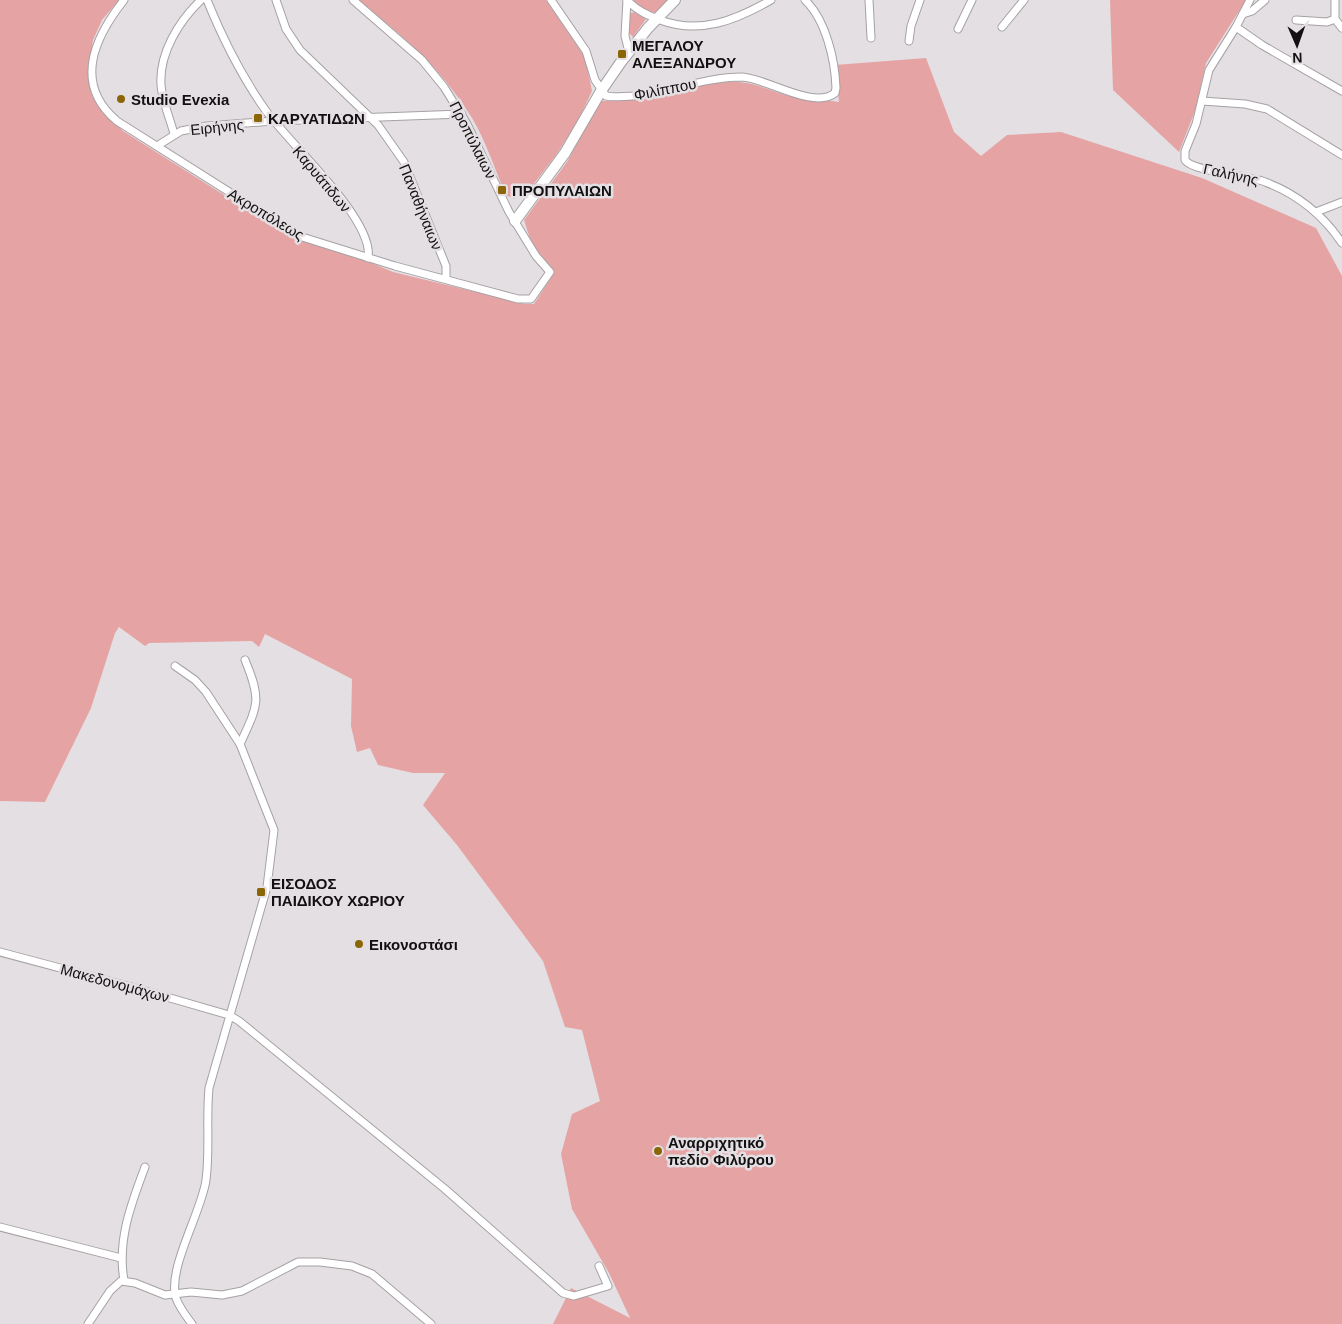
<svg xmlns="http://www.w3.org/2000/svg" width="1342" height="1324" viewBox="0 0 1342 1324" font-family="Arial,sans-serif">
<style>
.green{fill:#e5a3a4}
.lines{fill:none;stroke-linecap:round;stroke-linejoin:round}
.street-casing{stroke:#a5a1a4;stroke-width:9}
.secondary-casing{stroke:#a5a1a4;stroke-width:12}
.street{stroke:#fff;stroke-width:7}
.secondary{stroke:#fff;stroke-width:10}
.poi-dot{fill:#8b6606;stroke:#e4dfe3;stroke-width:2}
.labels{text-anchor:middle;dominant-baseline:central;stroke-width:5;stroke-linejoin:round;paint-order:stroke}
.poi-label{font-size:15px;font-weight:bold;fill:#121011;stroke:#e4dfe3;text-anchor:start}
.street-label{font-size:15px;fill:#121011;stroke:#e4dfe3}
</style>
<rect width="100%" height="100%" fill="#e4dfe3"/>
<!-- green -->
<g class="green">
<path d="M0 0H119L102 20 93 40 88 75 92 96 99 107 123 131 292 238 367 261 393 272 525 304H534L554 273 531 242 524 220 567 162 599 101C645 101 689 81 735 82 757 82 773 93 794 97 808 100 824 100 839 102L835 65 926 58 954 132 981 156 1007 135 1061 132 1202 178 1316 228 1342 276V1324H553L571 1288 630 1318 609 1273 572 1209 561 1154 572 1114 600 1101 582 1030 565 1027 543 961 457 845 423 805 445 773H413L378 765 370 748 357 752 351 726 352 679 265 634 259 647 252 641 149 643 145 646 119 627 115 633 91 708 45 802 0 801Z"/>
<path d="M358 0H546L585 57 592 91 578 121 556 155 526 194 514 199 506 195C495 170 486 141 472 118 442 69 402 35 358 0Z"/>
<path d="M633 0H668L656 13 646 11Z"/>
<path d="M1110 0H1246L1206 63 1195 111 1179 152 1113 90Z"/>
<path d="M634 12 646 19 633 37 629 33V14Z"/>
</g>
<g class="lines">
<defs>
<g id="street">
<path d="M124 0C94 38 73 84 117 121L299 236 395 266 518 299H531L550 272 536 256 509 212 467 124 444 87 422 60 353 0"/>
<path d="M207 0C222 37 241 75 264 108 286 141 375 219 368 258"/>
<path d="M276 0 286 29 300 50 378 125 404 162 446 266V279"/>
<path d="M551 0 586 51 595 80 606 96C614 98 624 96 633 96 670 92 705 77 742 77 766 78 814 110 835 93L836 88C835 60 826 20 805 0"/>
<path d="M627 0C636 10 647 15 660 20 700 35 736 20 771 0"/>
<path d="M627 0 625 36 629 52"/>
<path d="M869 0 871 38"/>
<path d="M1250 0 1236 27 1209 70 1196 124 1185 151V160C1193 172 1249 175 1265 182 1297 194 1323 215 1342 243"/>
<path d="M1335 0V19L1342 28"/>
<path d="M1243 14 1252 11 1265 0"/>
<path d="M1296 20 1327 22 1335 19"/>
<path d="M1002 27 1024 0"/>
<path d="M1236 27 1262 45 1342 91"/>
<path d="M958 29 972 0"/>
<path d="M909 41 911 26 920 0"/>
<path d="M1202 101 1245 104 1267 109 1342 155"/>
<path d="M174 134C170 118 162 101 161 85 159 53 179 21 201 0"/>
<path d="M157 146 181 131 207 126 274 121 462 114"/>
<path d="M1316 212 1342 202"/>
<path d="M175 666 195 680 206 692 240 744 274 830 267 887 209 1088C206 1119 210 1150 206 1180 202 1211 167 1269 176 1298 179 1307 186 1316 192 1324"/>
<path d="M240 744C258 705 262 701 245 660"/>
<path d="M0 952 139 989 229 1015 239 1021 445 1189 563 1293 574 1296 608 1286 599 1266"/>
<path d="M0 1227 121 1258"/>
<path d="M124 1280C117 1241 131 1204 145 1167"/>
<path d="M88 1324 110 1291 121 1281 135 1283 165 1295 191 1292 222 1295 242 1291 298 1262H320L352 1266 372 1274 431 1324"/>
</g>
<path id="secondary" d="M515 221 565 153 601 91 621 62 648 28 675 0"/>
</defs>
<!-- street casing -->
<use href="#street" class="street-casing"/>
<!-- secondary casing -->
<use href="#secondary" class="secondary-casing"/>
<!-- street -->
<use href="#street" class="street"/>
<!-- secondary -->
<use href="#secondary" class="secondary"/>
</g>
<!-- markers -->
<g class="poi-dot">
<rect x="617" y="49" width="10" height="10" rx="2.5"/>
<circle cx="121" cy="99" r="5"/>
<rect x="253" y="113" width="10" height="10" rx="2.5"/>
<rect x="497" y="185" width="10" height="10" rx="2.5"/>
<rect x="256" y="887" width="10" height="10" rx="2.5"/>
<circle cx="359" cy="944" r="5"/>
<circle cx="658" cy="1151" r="5"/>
</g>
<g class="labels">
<!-- poi labels -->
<g class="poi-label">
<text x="632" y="45">ΜΕΓΑΛΟΥ<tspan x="632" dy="17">ΑΛΕΞΑΝΔΡΟΥ</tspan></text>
<text x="131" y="99">Studio Evexia</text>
<text x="268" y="118">ΚΑΡΥΑΤΙΔΩΝ</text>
<text x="512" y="190">ΠΡΟΠΥΛΑΙΩΝ</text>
<text x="271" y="883">ΕΙΣΟΔΟΣ<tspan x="271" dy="17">ΠΑΙΔΙΚΟΥ ΧΩΡΙΟΥ</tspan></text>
<text x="369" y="944">Εικονοστάσι</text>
<text x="668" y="1142">Αναρριχητικό<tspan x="668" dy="17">πεδίο Φιλύρου</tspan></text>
</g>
<!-- street labels -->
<g class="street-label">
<text transform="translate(665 89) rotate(-11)">Φιλίππου</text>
<text transform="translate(217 127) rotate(-6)">Ειρήνης</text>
<text transform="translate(473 140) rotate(63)">Προπύλαιων</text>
<text transform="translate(1231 174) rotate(12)">Γαλήνης</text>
<text transform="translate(322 179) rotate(50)">Καρυάτιδων</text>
<text transform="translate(421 207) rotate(68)">Παναθήναιων</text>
<text transform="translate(266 214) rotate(31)">Ακροπόλεως</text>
<text transform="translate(115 983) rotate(15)">Μακεδονομάχων</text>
</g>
</g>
<!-- north arrow -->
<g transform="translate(1297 45) rotate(178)" stroke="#e4dfe3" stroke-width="4" paint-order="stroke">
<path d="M0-4L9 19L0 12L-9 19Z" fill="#121011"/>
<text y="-8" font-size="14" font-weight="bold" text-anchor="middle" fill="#121011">N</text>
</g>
</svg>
